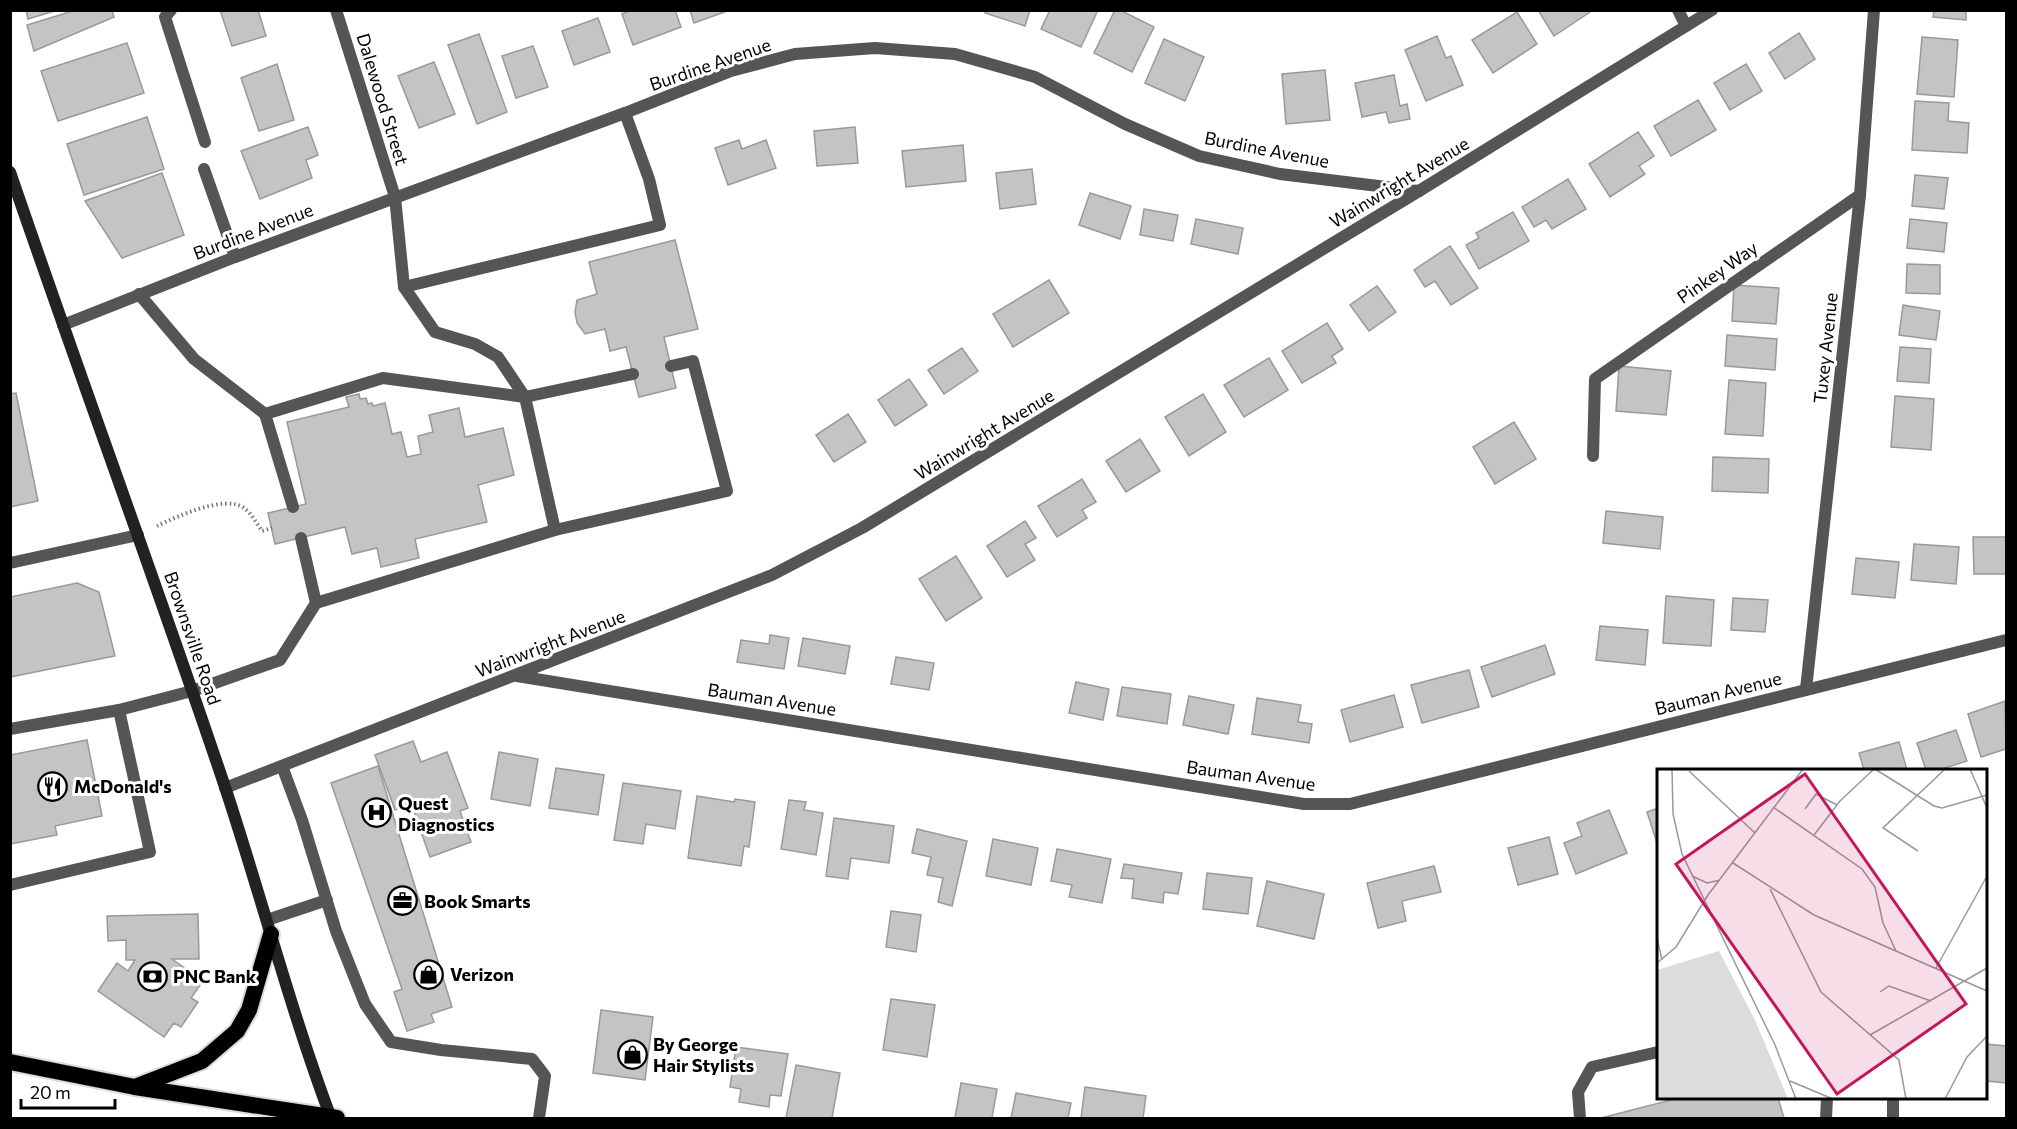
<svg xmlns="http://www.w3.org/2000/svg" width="2017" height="1129" viewBox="0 0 2017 1129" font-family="Commissioner,sans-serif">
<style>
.building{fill:#c4c4c4;stroke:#999;stroke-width:1.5}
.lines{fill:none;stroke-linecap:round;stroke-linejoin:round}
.trunk-casing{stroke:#dbdbdb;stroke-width:20}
.path{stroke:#777;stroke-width:4;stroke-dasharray:1.5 3;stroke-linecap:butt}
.service{stroke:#555;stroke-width:12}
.minor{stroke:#555;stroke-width:12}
.secondary{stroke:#222;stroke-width:12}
.trunk{stroke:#000;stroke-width:16}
.labels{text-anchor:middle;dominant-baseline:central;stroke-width:6;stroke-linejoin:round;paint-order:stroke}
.street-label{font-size:18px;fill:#000;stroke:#fff}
.poi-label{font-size:18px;font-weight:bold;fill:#000;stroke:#fff;text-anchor:start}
.inset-road{fill:none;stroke:#999;stroke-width:1.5}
.view{fill:#c2185b;fill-opacity:0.15;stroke:#c2185b;stroke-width:3}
.inset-edge{fill:none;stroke:#000;stroke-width:3}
</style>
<rect width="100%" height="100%" fill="#fff"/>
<!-- building -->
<g class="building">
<path d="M26 10H58L28 19Z"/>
<path d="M76 10H112L114 17 34 51 27 25Z"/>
<path d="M220 10H258L266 36 232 46Z"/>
<path d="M631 10H675L681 27 633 45 622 14Z"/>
<path d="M690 10H730L694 23Z"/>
<path d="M985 10H1030L1025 26 985 13Z"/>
<path d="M1050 10H1098L1081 47 1041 29Z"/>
<path d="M1115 10H1120L1154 27 1132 72 1094 53Z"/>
<path d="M1538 10H1593L1554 36Z"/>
<path d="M1934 10H1966V20L1933 17Z"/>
<path d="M1517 12 1537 44 1493 73 1472 40Z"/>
<path d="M598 18 610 52 574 65 562 31Z"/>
<path d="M1799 33 1815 59 1785 79 1769 53Z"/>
<path d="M479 34 507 112 477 124 448 45Z"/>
<path d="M1437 36 1446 58 1451 56 1463 85 1426 101 1405 50Z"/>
<path d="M1922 37 1958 40 1954 97 1917 94Z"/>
<path d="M1164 39 1204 57 1185 101 1145 83Z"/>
<path d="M127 43 144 93 58 121 41 71Z"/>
<path d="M533 46 548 87 516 98 502 56Z"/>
<path d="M434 62 455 114 419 128 398 76Z"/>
<path d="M277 64 294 120 259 131 241 78Z"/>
<path d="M1746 64 1762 91 1730 110 1714 83Z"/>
<path d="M1325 70 1330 120 1286 124 1282 74Z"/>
<path d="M1394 75 1400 106 1407 104 1410 119 1389 123 1386 112 1362 117 1355 83Z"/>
<path d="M1698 100 1716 130 1671 156 1654 126Z"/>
<path d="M1915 101 1949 103 1948 121 1969 123 1967 153 1912 150Z"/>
<path d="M147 117 164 169 84 195 67 144Z"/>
<path d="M308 127 318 155 306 160 312 178 260 199 241 151Z"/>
<path d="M855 127 858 163 817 166 814 131Z"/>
<path d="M1638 132 1654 156 1639 166 1645 174 1610 197 1589 164Z"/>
<path d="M739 140 742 149 766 140 776 168 728 185 715 148Z"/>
<path d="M963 145 966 181 906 187 902 151Z"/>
<path d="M1032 169 1036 204 1000 209 996 173Z"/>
<path d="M162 173 184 235 122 258 85 201Z"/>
<path d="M1915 175 1948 178 1944 209 1912 206Z"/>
<path d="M1568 179 1586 209 1552 229 1546 220 1534 227 1522 207Z"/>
<path d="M1090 193 1131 206 1120 239 1079 225Z"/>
<path d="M1144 209 1178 215 1173 241 1140 235Z"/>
<path d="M1513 212 1529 241 1479 269 1466 245 1479 238 1476 233Z"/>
<path d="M1196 219 1243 228 1238 254 1191 244Z"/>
<path d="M1910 219 1947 223 1944 252 1907 248Z"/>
<path d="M675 240 698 329 664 337 676 388 639 397 626 347 610 351 605 329 585 334 577 323 575 312 577 300 597 294 589 262Z"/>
<path d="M1450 246 1478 288 1451 305 1435 281 1425 287 1414 270Z"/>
<path d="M1907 264 1940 265V294L1906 293Z"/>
<path d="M1049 280 1069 313 1013 347 993 314Z"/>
<path d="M1734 285 1779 288 1776 324 1732 321Z"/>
<path d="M1377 286 1396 312 1369 331 1350 305Z"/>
<path d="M1903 305 1940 311 1936 340 1899 335Z"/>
<path d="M1327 323 1343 349 1332 356 1336 363 1302 383 1282 351Z"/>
<path d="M1727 335 1777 339 1775 370 1725 366Z"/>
<path d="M1900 347 1931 349 1929 383 1897 381Z"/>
<path d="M962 348 978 371 944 394 928 370Z"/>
<path d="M1269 358 1288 390 1244 417 1224 385Z"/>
<path d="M1619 366 1671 371 1666 415 1616 411Z"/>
<path d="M909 379 927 405 895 426 878 400Z"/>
<path d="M1729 380 1766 383 1763 436 1725 434Z"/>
<path d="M16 393 38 501 10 507V394Z"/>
<path d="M359 394 360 399 366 398 368 404 372 403 373 406 385 403 392 434 401 432 407 457 421 454 418 436 433 432 429 415 459 408 465 437 503 428 514 475 478 485 487 522 415 539 419 558 381 567 377 548 352 554 345 527 275 544 268 513 306 504 287 422 349 407 346 397Z"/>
<path d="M1203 394 1226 432 1189 456 1165 417Z"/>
<path d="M1895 396 1934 399 1931 450 1891 447Z"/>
<path d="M848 414 866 442 834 462 816 435Z"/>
<path d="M1514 422 1536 459 1495 484 1473 447Z"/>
<path d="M1140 439 1160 471 1126 492 1106 461Z"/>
<path d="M1713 457 1769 459 1768 493 1712 491Z"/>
<path d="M1082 479 1096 502 1082 510 1087 518 1057 537 1038 506Z"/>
<path d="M1606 511 1663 517 1660 549 1603 543Z"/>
<path d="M1025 521 1036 538 1025 544 1035 560 1007 577 987 546Z"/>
<path d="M1973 537H2006V574H1974Z"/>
<path d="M1914 544 1959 547 1956 584 1911 580Z"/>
<path d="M956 556 982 598 946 621 919 579Z"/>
<path d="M1856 558 1899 562 1895 598 1852 594Z"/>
<path d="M77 583 99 592 115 656 10 677V597Z"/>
<path d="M1666 596 1714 600 1711 646 1663 643Z"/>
<path d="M1733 598 1768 600 1765 632 1731 630Z"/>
<path d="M1600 626 1648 630 1645 665 1596 660Z"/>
<path d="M770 635 789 638 784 669 737 662 741 640 769 644Z"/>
<path d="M803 638 850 646 845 674 798 666Z"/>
<path d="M1545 645 1555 674 1492 697 1481 667Z"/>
<path d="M896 657 934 663 929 690 891 684Z"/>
<path d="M1469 670 1479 707 1422 723 1411 685Z"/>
<path d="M1076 682 1109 689 1103 720 1069 713Z"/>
<path d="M1122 687 1171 694 1167 724 1117 716Z"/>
<path d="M1394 695 1403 727 1350 742 1341 710Z"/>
<path d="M1189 696 1234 705 1228 734 1183 725Z"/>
<path d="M1257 698 1301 705 1298 722 1312 724 1309 743 1252 734Z"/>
<path d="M2005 701 2006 749 1981 757 1968 714Z"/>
<path d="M1956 730 1967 761 1938 770H1926L1917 743Z"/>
<path d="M87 740 102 816 55 826 57 835 10 844V755Z"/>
<path d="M413 741 421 762 447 752 468 808 460 811 471 842 430 857 411 804 395 810 375 755Z"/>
<path d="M1899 742 1907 770H1864L1859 753Z"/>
<path d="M499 752 538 759 530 806 491 799Z"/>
<path d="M378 766 452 1007 431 1014 434 1022 407 1031 394 992 402 989 331 783Z"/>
<path d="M556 768 604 775 598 815 549 808Z"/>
<path d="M623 783 681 791 675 829 646 824 643 844 614 840Z"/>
<path d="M697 796 734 802 735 799 755 802 749 847 744 846 741 866 688 858Z"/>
<path d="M789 800 806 802 804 810 823 813 816 855 781 849Z"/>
<path d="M1658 808V842L1657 843 1647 812Z"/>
<path d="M1609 810 1627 853 1576 874 1564 843 1582 836 1577 823Z"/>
<path d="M834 818 894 826 889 863 851 858 848 879 826 876Z"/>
<path d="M917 829 967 841 952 906 938 902 943 878 927 875 931 857 912 853Z"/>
<path d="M1549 837 1558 874 1518 885 1508 848Z"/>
<path d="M993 839 1038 848 1031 885 986 876Z"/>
<path d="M1057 849 1111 859 1102 903 1069 897 1072 885 1051 881Z"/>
<path d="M1124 864 1182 873 1178 894 1164 892 1163 903 1132 898 1134 879 1121 878Z"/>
<path d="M1434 866 1441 892 1402 901 1406 921 1378 928 1367 883Z"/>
<path d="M1207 873 1252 878 1248 914 1203 909Z"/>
<path d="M1267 881 1324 894 1314 939 1257 926Z"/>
<path d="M891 911 921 915 916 952 886 947Z"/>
<path d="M198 914 199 959H172L203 981 191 998 198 1002 181 1027 174 1023 164 1037 98 991 117 963 128 971 135 960H126V940L108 941 107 916Z"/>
<path d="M891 999 935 1005 927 1057 883 1050Z"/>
<path d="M601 1010 653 1017 645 1080 593 1073Z"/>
<path d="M1986 1044 2006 1046V1083L1986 1081Z"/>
<path d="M736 1047 788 1054 781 1096 770 1095 769 1107 739 1102 741 1089 730 1087Z"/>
<path d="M796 1065 840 1073 832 1118H786Z"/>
<path d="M961 1083 997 1089 992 1118H955Z"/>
<path d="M1085 1087 1146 1096 1143 1118H1081Z"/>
<path d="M1016 1093 1071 1103 1068 1118H1011Z"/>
<path d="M1671 1098H1778L1784 1118H1601L1671 1100Z"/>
</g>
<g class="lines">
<defs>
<g id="trunk">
<path d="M10 1062 135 1087 337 1118"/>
<path d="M135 1087 202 1061 237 1031 249 1010 271 934"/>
</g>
</defs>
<!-- trunk casing -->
<use href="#trunk" class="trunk-casing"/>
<!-- path -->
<path class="path" d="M157 526C176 517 225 494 244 508 251 513 257 524 262 531L272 528"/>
<!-- service -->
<g class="service">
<path d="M395 197 404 287 435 332 475 344 498 357 525 397 555 530 727 491 693 361 671 366"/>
<path d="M404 287 660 225 649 179 625 113"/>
<path d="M139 294 194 359 265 414"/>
<path d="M293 507 265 414 383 378 525 397 633 374"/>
<path d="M301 538 316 603"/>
<path d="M10 729 119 710 192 691 280 660 316 603 555 530"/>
<path d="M282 766 302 820 336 931 365 1004 391 1042 441 1050 532 1059 545 1076 539 1118"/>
<path d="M10 885 150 852 119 710"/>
<path d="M267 920 327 900"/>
<path d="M1580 1118 1578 1092 1592 1067 1658 1052"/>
<path d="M1826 1118 1827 1098"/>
<path d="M1893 1118V1098"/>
</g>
<!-- minor -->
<g class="minor">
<path d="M171 10 165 17 205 142"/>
<path d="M336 10 395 197"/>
<path d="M1678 10 1686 26"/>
<path d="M204 169 235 257"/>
<path d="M63 325 235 257 625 113 731 71 795 54 875 48 955 54 1035 77 1125 124 1199 156 1280 174 1419 191"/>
<path d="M1593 456 1595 379 1860 195"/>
<path d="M10 563 138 535"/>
<path d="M517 676 1304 804H1350L2006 640"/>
<path d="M1806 689 1860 195 1874 10"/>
<path d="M225 788 772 575 862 528 1419 191 1712 10"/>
</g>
<!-- secondary -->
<path class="secondary" d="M10 172C80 377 155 579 224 784 261 895 290 1009 331 1118"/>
<!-- trunk -->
<use href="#trunk" class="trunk"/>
</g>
<!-- icons -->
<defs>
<symbol id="restaurant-ring" viewBox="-11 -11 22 22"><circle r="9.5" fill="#fff" stroke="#000" stroke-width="1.5"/><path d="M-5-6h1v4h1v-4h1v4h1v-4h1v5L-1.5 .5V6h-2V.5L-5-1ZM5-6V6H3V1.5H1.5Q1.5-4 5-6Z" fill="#000"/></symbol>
<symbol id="hospital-ring" viewBox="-11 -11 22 22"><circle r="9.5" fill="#fff" stroke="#000" stroke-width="1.5"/><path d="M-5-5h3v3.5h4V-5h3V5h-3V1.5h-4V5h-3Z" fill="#000"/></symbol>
<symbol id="office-ring" viewBox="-11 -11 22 22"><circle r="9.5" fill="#fff" stroke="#000" stroke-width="1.5"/><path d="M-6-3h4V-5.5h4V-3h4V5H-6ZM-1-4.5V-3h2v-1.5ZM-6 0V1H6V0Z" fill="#000"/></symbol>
<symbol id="shop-ring" viewBox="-11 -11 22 22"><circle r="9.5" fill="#fff" stroke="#000" stroke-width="1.5"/><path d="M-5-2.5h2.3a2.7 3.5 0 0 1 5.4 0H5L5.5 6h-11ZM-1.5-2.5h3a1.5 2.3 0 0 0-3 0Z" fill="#000"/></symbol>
<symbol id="bank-ring" viewBox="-11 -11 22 22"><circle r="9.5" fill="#fff" stroke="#000" stroke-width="1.5"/><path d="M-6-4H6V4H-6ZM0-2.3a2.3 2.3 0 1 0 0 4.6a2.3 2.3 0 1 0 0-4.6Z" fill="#000"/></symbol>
</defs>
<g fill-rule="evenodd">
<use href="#restaurant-ring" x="36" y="770" width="33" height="33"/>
<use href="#hospital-ring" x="360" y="796" width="33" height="33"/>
<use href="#office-ring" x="386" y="884" width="33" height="33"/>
<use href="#shop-ring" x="412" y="958" width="33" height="33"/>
<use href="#bank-ring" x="136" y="960" width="33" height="33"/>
<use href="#shop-ring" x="616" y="1038" width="33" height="33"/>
</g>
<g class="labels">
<!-- street labels -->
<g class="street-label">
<text transform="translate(710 64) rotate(-19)">Burdine Avenue</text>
<text transform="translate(383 99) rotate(73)">Dalewood Street</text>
<text transform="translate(1267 149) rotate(11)">Burdine Avenue</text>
<text transform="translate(1399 182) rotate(-31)">Wainwright Avenue</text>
<text transform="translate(253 231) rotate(-21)">Burdine Avenue</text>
<text transform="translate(1717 272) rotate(-35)">Pinkey Way</text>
<text transform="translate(1825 348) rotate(-84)">Tuxey Avenue</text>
<text transform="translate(984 434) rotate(-31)">Wainwright Avenue</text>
<text transform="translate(193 638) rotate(71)">Brownsville Road</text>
<text transform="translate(550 643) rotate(-21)">Wainwright Avenue</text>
<text transform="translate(1718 693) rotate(-14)">Bauman Avenue</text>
<text transform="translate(772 699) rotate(9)">Bauman Avenue</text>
<text transform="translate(1251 775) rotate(8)">Bauman Avenue</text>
</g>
<!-- poi labels -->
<g class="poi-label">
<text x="74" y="786">McDonald's</text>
<text x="398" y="803">Quest<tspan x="398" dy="21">Diagnostics</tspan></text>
<text x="424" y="901">Book Smarts</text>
<text x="450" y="974">Verizon</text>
<text x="173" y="976">PNC Bank</text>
<text x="653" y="1044">By George<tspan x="653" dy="21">Hair Stylists</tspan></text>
</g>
</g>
<!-- overview -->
<g transform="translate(1657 769)">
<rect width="330" height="330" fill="#fff"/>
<path d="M62 182 98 251 131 330H0V201Z" fill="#dcdcdc"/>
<path class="inset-road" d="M15 0 16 45 25 85 118 276 139 330M218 0 277 37 285 39 330 26M313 0 330 39M32 2 98 64M116 38 205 100 218 118 226 154 239 182M148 40 159 25 180 36M157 66 183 32 217 0M261 82 226 59 288 0M76 94 157 146 330 222M35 107 50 114 63 111M113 120 164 223 242 291 249 330M0 169 5 191M0 194 19 178 51 126 146 0M279 199 330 107M223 223 232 217 274 232M213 266 330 199M133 312 176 330M288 330 310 288 330 267"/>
<path class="view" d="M148 5 309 235 180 325 19 95Z"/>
<rect width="330" height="330" class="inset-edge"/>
</g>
<!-- border -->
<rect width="2017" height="1129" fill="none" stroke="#000000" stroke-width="24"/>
<!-- scale -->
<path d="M21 1099v9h94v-9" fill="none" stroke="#000000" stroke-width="3"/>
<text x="30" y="1099" font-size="18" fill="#000000" stroke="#ffffff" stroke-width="4.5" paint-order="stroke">20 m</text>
</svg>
